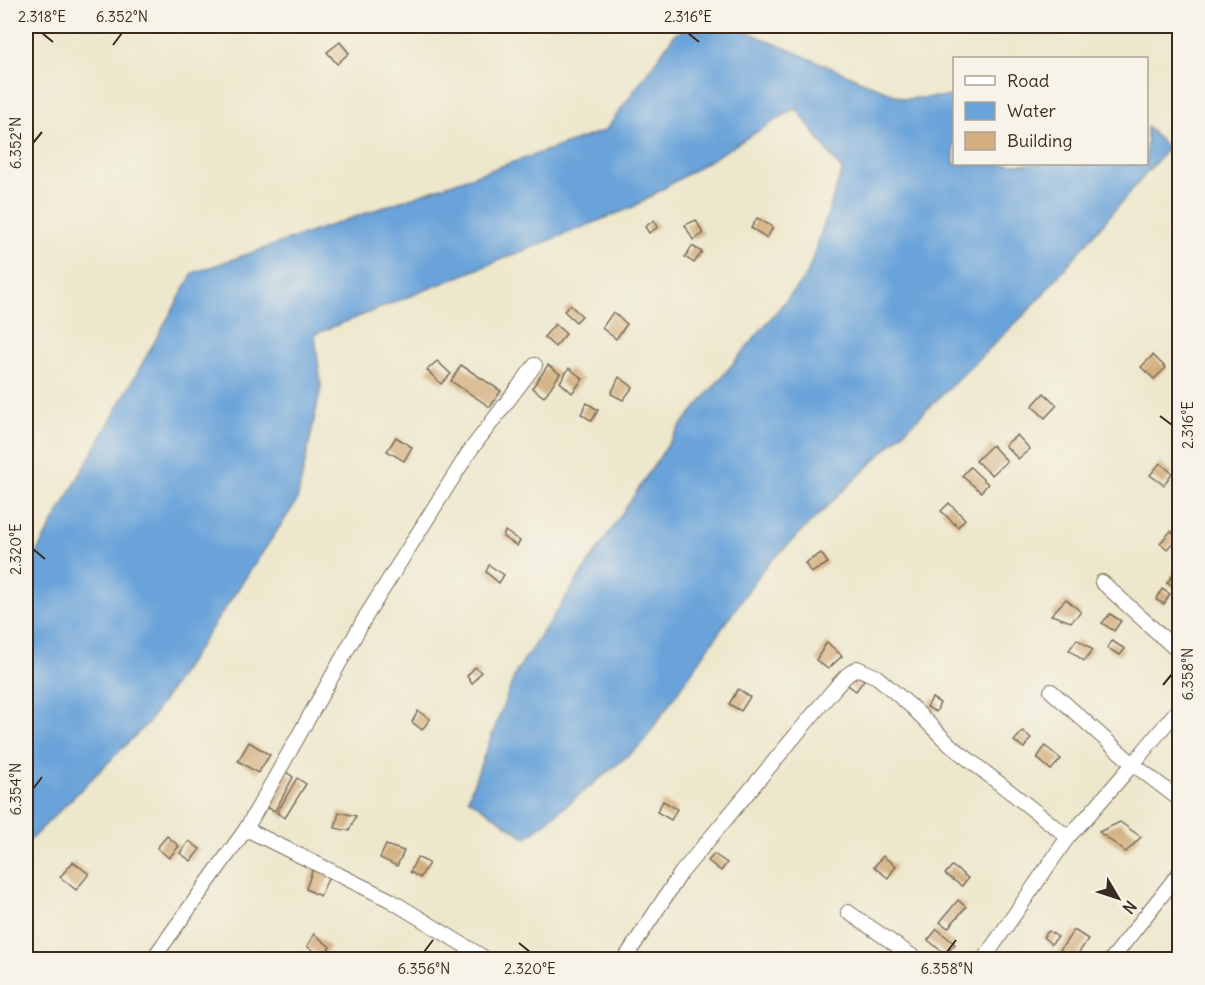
<svg xmlns="http://www.w3.org/2000/svg" width="1205" height="985" viewBox="0 0 1205 985" font-family="Delius,sans-serif">
<style>
.water{fill:#69a3d9;stroke:#52667c;stroke-width:1.5}
.building{fill:#d3af7f}
.lines{fill:none;stroke-linecap:round;stroke-linejoin:round}
.minor-casing{stroke:#796c5b;stroke-width:16}
.minor{stroke:#fff;stroke-width:14}
.ticks{fill:none;stroke:#3b2a1e;stroke-width:2}
.neatline{fill:none;stroke:#3b2a1e;stroke-width:2}
.ticks-label{font-size:15px;text-anchor:middle;fill:#3b2a1e}
</style>
<rect width="100%" height="100%" fill="#f7f3e8"/>
<filter id="ink" filterUnits="userSpaceOnUse"><feTurbulence type="fractalNoise" baseFrequency=".0167" numOctaves="2"/><feDisplacementMap in="SourceGraphic" scale="12" xChannelSelector="R" yChannelSelector="G"/><feConvolveMatrix kernelMatrix="1 2 1 2 8 2 1 2 1" color-interpolation-filters="sRGB"/></filter>
<filter id="wash" filterUnits="userSpaceOnUse"><feTurbulence type="fractalNoise" baseFrequency=".008" numOctaves="4" result="noise"/><feDisplacementMap in="SourceGraphic" scale="24" xChannelSelector="R" yChannelSelector="G"/><feGaussianBlur stdDeviation="1.35" result="paint"/><feColorMatrix in="noise" values="0 0 0 0 0 0 0 0 0 0 0 0 0 0 0 0 0 1.4 0 .05"/><feComposite in="paint" operator="in"/></filter>
<g filter="url(#wash)">
<rect width="100%" height="100%" fill="#ede7cc"/>
<!-- water -->
<path class="water" d="M694 26H734L904 99 954 96V164H1146L1147 127 1168 148 1030 309 763 569 641 745 526 838 468 798 516 672 679 428 807 275 842 171 796 108 633 207 315 334 321 387 297 501 148 723 26 844V571L193 273 606 130 675 34Z"/>
<g id="blocks">
<!-- building -->
<g class="building">
<path d="M340 42 349 53 337 64 327 52Z"/>
<path d="M757 218 773 227 767 238 751 228Z"/>
<path d="M654 220 658 227 649 233 645 227Z"/>
<path d="M696 220 703 234 693 240 685 225Z"/>
<path d="M692 246 702 252 694 263 685 257Z"/>
<path d="M570 305 582 316 576 322 564 311Z"/>
<path d="M613 312 627 324 616 339 602 328Z"/>
<path d="M555 324 566 334 555 347 544 337Z"/>
<path d="M1153 355 1166 368 1154 379 1141 367Z"/>
<path d="M437 361 451 374 441 384 427 370Z"/>
<path d="M461 365 501 391 490 407 451 381Z"/>
<path d="M548 365 560 374 544 397 532 388Z"/>
<path d="M569 368 583 379 572 393 560 382Z"/>
<path d="M619 377 633 387 623 400 611 394Z"/>
<path d="M1044 393 1057 405 1045 418 1032 406Z"/>
<path d="M587 403 598 410 592 421 581 414Z"/>
<path d="M1017 435 1030 449 1018 459 1005 445Z"/>
<path d="M396 437 412 447 404 461 387 451Z"/>
<path d="M992 445 1007 461 992 475 976 461Z"/>
<path d="M1160 463 1172 473 1164 485 1150 475Z"/>
<path d="M970 467 988 484 981 492 962 476Z"/>
<path d="M949 503 965 519 958 527 941 511Z"/>
<path d="M505 531 520 541 517 546 503 537Z"/>
<path d="M1171 531 1178 537 1167 549 1160 543Z"/>
<path d="M821 553 828 563 811 573 805 563Z"/>
<path d="M489 565 504 575 499 583 486 572Z"/>
<path d="M1175 572 1180 576V582L1175 588 1167 583Z"/>
<path d="M1162 589 1170 594 1164 604 1156 600Z"/>
<path d="M1066 599 1081 612 1071 622 1051 615Z"/>
<path d="M1110 614 1121 621 1114 631 1102 623Z"/>
<path d="M1077 639 1093 650 1084 661 1069 650Z"/>
<path d="M1112 641 1125 649 1120 655 1107 648Z"/>
<path d="M827 642 842 656 828 669 816 660Z"/>
<path d="M475 667 481 672 472 684 467 676Z"/>
<path d="M853 672 864 680 856 691 845 683Z"/>
<path d="M738 689 750 697 741 711 729 704Z"/>
<path d="M932 698 940 703 936 712 927 707Z"/>
<path d="M418 711 430 719 422 730 412 722Z"/>
<path d="M1023 731 1031 738 1024 748 1014 741Z"/>
<path d="M249 742 270 755 258 773 238 761Z"/>
<path d="M1045 746 1061 759 1051 770 1037 758Z"/>
<path d="M286 772 293 777 275 811 264 806Z"/>
<path d="M297 778 306 784 285 818 277 813Z"/>
<path d="M663 801 677 809 671 820 657 812Z"/>
<path d="M339 812 356 816 349 831 335 828Z"/>
<path d="M1120 822 1141 837 1126 852 1099 832Z"/>
<path d="M167 836 179 846 169 858 157 848Z"/>
<path d="M189 841 200 849 191 861 180 853Z"/>
<path d="M386 845 404 851 397 866 380 858Z"/>
<path d="M714 854 727 863 721 871 708 861Z"/>
<path d="M883 856 896 866 888 878 874 867Z"/>
<path d="M417 857 429 863 420 878 410 872Z"/>
<path d="M73 862 89 874 76 890 60 877Z"/>
<path d="M952 866 968 878 962 886 945 874Z"/>
<path d="M313 868 330 875 320 896 306 889Z"/>
<path d="M958 900 966 907 948 928 940 922Z"/>
<path d="M937 929 955 944 946 955 928 940Z"/>
<path d="M1074 930 1088 939 1074 960H1059L1055 957Z"/>
<path d="M1049 931 1058 937 1051 944 1043 937Z"/>
<path d="M314 934 330 947 322 958 307 946Z"/>
</g>
</g>
</g>
<g filter="url(#ink)">
<use href="#blocks" fill-opacity="0" stroke="#796c5b" stroke-width="1.5"/>
<g class="lines">
<defs>
<g id="minor">
<path d="M1102 582 1180 653"/>
<path d="M1051 691 1133 764 1180 800"/>
<path d="M246 829 390 900 488 960"/>
<path d="M848 912 918 960"/>
<path d="M152 960 246 829 366 616 410 546 469 452 535 365"/>
<path d="M624 960 681 873 835 688 847 675 857 668 877 677 913 708 950 745 1068 837"/>
<path d="M983 960 1068 837 1087 817 1133 764 1180 707"/>
<path d="M1111 960 1180 872"/>
</g>
</defs>
<!-- minor casing -->
<use href="#minor" class="minor-casing"/>
<!-- minor -->
<use href="#minor" class="minor"/>
</g>
</g>
<!-- ticks -->
<path class="ticks" d="M42 33 53 42M688 33 699 42M113 45 122 33M33 143 42 132M1160 416 1172 425M33 549 45 559M1163 685 1172 674M33 789 42 777M519 943 530 952M424 952 433 940M947 952 956 940"/>
<!-- margin -->
<rect width="1205" height="985" fill="none" stroke="#f7f3e8" stroke-width="66"/>
<!-- legend -->
<rect x="953" y="57" width="195" height="108" fill="#f7f3e8" stroke="#aca397" stroke-width="1.5"/>
<rect x="965" y="76" width="30" height="9" fill="#ffffff" stroke="#aca397" stroke-width="1.5"/>
<text x="1007" y="87" font-size="18" fill="#3b2a1e">Road</text>
<rect x="965" y="102" width="30" height="18" fill="#69a3d9" stroke="#aca397" stroke-width="1.5"/>
<text x="1007" y="117" font-size="18" fill="#3b2a1e">Water</text>
<rect x="965" y="132" width="30" height="18" fill="#d3af7f" stroke="#aca397" stroke-width="1.5"/>
<text x="1007" y="147" font-size="18" fill="#3b2a1e">Building</text>
<!-- north arrow -->
<g transform="translate(1118 898) rotate(129)" stroke="#f7f3e8" stroke-width="4.5" paint-order="stroke">
<path d="M0-4.5L10 22L0 15L-10 22Z" fill="#3b2a1e"/>
<text y="-9" font-size="16" font-weight="bold" text-anchor="middle" fill="#3b2a1e">N</text>
</g>
<rect x="33" y="33" width="1139" height="919" class="neatline"/>
<g class="ticks-label">
<text x="42" y="22">2.318°E</text>
<text x="122" y="22">6.352°N</text>
<text x="688" y="22">2.316°E</text>
<text transform="translate(16 143) rotate(-90)" y="5">6.352°N</text>
<text transform="translate(1188 425) rotate(-90)" y="5">2.316°E</text>
<text transform="translate(16 549) rotate(-90)" y="5">2.320°E</text>
<text transform="translate(1188 674) rotate(-90)" y="5">6.358°N</text>
<text transform="translate(16 789) rotate(-90)" y="5">6.354°N</text>
<text x="424" y="974">6.356°N</text>
<text x="530" y="974">2.320°E</text>
<text x="947" y="974">6.358°N</text>
</g>
</svg>
